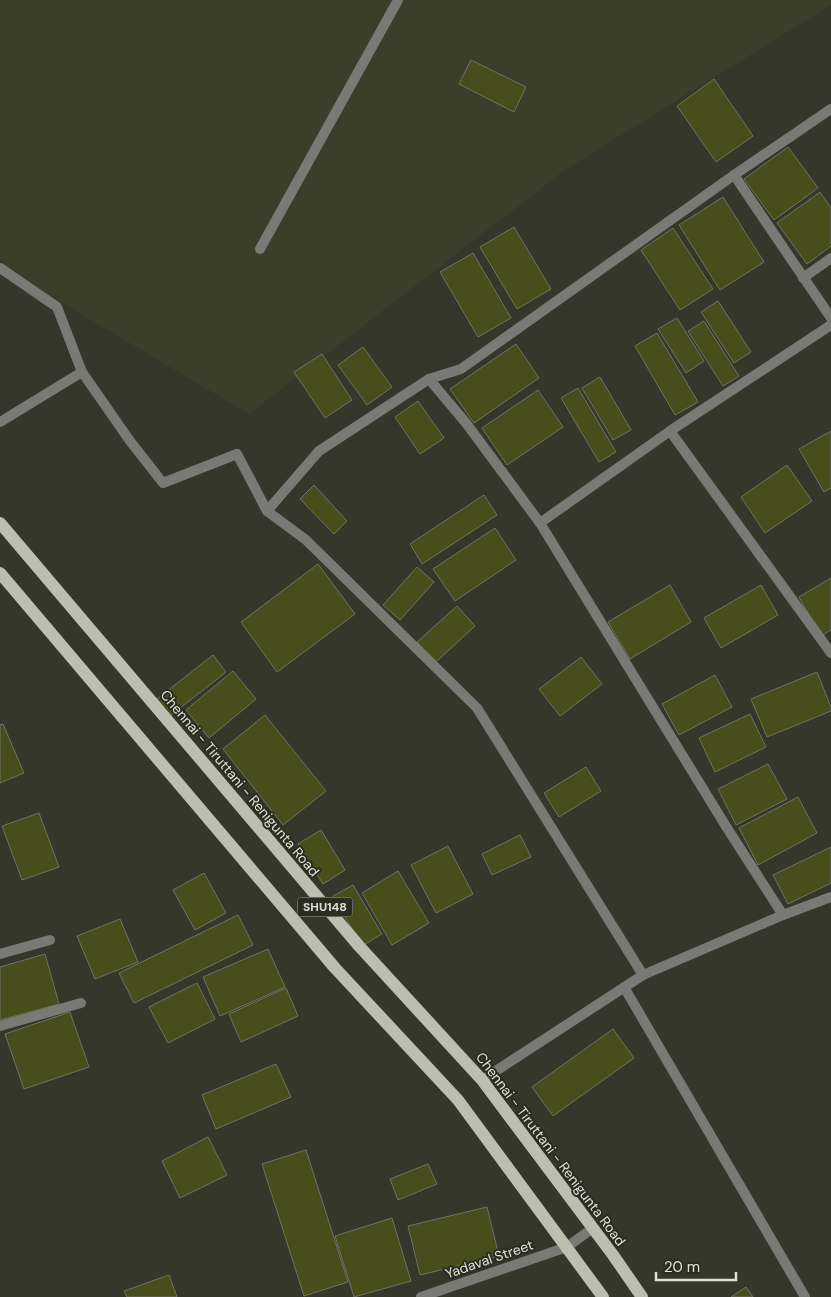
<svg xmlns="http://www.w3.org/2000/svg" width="831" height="1297" viewBox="0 0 831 1297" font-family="'DM Sans',sans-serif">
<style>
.built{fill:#3b3e2a}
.building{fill:#484e1b;stroke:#707364}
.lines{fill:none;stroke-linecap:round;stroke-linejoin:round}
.lane{stroke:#797a74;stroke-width:10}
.street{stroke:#797a74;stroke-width:10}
.primary{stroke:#bcbfb0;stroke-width:12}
.labels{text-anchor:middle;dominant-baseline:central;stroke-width:4;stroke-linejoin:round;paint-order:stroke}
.shield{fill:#2b2d20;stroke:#a8aaa0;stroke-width:1}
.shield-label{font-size:12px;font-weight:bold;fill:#dee0d7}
.street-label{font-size:14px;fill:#dee0d7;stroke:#2b2d20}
</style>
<rect width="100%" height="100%" fill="#35372a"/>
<!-- built -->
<path class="built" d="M0 0H831V5L565 170 249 414 0 266Z"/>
<!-- building -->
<g class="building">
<path d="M471 60 526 87 514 112 459 84Z"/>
<path d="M714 79 753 136 716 162 677 106Z"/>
<path d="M788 147 818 188 774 220 744 179Z"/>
<path d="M820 192 831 208V246L807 264 777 223Z"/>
<path d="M723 197 764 262 720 290 679 225Z"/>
<path d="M514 227 551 289 517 309 480 247Z"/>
<path d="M673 228 713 289 680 310 641 250Z"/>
<path d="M473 253 511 318 478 337 440 272Z"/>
<path d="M718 301 751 352 734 363 701 312Z"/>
<path d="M677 318 704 361 686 373 658 329Z"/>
<path d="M704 321 739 376 723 386 688 331Z"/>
<path d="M657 333 698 402 675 415 635 346Z"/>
<path d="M516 344 539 378 474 423 450 389Z"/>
<path d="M363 347 392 387 367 405 338 365Z"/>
<path d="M322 354 352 400 325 418 294 372Z"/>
<path d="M600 377 631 430 613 440 582 388Z"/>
<path d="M578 388 616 452 599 462 561 398Z"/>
<path d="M538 390 563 427 507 465 482 428Z"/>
<path d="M418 401 444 438 420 454 395 417Z"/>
<path d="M831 431V488L824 492 799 449Z"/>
<path d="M787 465 812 501 765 533 741 497Z"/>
<path d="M314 485 347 521 334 534 300 499Z"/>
<path d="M484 495 497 515 422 564 410 544Z"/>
<path d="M495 528 516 560 455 601 433 569Z"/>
<path d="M318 564 355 614 277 672 241 622Z"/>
<path d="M417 567 434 582 400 620 383 605Z"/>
<path d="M831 578V630L821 636 799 597Z"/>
<path d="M670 585 691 622 630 659 608 622Z"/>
<path d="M761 585 778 615 721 648 704 618Z"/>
<path d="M457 606 475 626 436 662 417 642Z"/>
<path d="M213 655 226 672 170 716 157 699Z"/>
<path d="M581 657 602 684 560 716 539 689Z"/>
<path d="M233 671 256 699 209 738 186 710Z"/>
<path d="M817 672 831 707V711L767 737 751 699Z"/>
<path d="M715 675 732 707 679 735 662 704Z"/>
<path d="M750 714 766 747 715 772 699 738Z"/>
<path d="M265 715 326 791 283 825 223 749Z"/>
<path d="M3 724 24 773 0 783V725Z"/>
<path d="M768 764 787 799 736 825 718 789Z"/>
<path d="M586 767 601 791 559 817 544 793Z"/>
<path d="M798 797 817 833 758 865 739 828Z"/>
<path d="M39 813 59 867 22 880 2 826Z"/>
<path d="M321 830 345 870 323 884 298 844Z"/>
<path d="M520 835 531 857 492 875 482 854Z"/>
<path d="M448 846 473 894 436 913 411 865Z"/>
<path d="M831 847V883L788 904 773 875Z"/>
<path d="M398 871 429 923 392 945 362 893Z"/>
<path d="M204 873 226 913 195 930 173 890Z"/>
<path d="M353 885 382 934 362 946 333 896Z"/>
<path d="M238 915 253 945 134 1003 119 973Z"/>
<path d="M120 919 138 962 95 979 77 936Z"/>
<path d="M268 949 285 987 220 1016 203 977Z"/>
<path d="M45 954 59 1004 0 1020V967Z"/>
<path d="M197 983 215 1019 168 1043 149 1007Z"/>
<path d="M286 988 298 1016 241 1042 229 1014Z"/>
<path d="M70 1012 89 1067 24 1089 5 1034Z"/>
<path d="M613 1029 634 1058 553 1116 532 1087Z"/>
<path d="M276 1064 291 1097 216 1129 202 1095Z"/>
<path d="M208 1137 227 1175 180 1198 162 1161Z"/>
<path d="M306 1150 348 1282 304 1296 262 1164Z"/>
<path d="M428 1164 437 1184 398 1200 390 1179Z"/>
<path d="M487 1207 499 1256 420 1275 408 1226Z"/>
<path d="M392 1218 411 1281 354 1297 335 1236Z"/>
<path d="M169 1275 177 1297H127L124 1291Z"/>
<path d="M746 1287 753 1297H731Z"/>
</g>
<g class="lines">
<!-- lane -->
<path class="lane" d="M267 511 319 451"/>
<!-- street -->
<g class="street">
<path d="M734 175 831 318"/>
<path d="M260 249 398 0"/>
<path d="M0 268 57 307 82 372 130 441 163 483 237 454 267 511 306 540 477 708 643 975"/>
<path d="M803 278 831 258"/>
<path d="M0 422 82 372"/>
<path d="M670 431 831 653"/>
<path d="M319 451 429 379"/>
<path d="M540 523 670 431 831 325"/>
<path d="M783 915 831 897"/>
<path d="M0 954 50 940"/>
<path d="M624 987 805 1297"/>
<path d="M0 1026 81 1003"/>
<path d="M482 1080 643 975 783 915 727 828 540 523 466 423 429 379 461 369 734 175 831 109"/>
<path d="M421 1297 567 1247 593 1228"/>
</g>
<!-- primary -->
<g class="primary">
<path d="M0 523 359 946 482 1080 613 1255 642 1297"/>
<path d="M0 573 335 968 458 1100 603 1297"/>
</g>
</g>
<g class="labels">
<!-- shield labels -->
<rect class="shield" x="297.5" y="897.5" width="55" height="19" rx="4"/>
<g class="shield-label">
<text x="325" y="907">SHU148</text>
</g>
<!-- street labels -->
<g class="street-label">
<text transform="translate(240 783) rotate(50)">Chennai - Tiruttani - Renigunta Road</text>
<text transform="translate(551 1149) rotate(53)">Chennai - Tiruttani - Renigunta Road</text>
<text transform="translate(489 1259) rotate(-19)">Yadaval Street</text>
</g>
</g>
<!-- scale -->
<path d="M656 1272v8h80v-8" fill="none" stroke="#dee0d7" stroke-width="2.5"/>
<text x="664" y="1272" font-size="15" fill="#dee0d7" stroke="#2b2d20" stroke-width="4" paint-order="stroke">20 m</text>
</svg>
